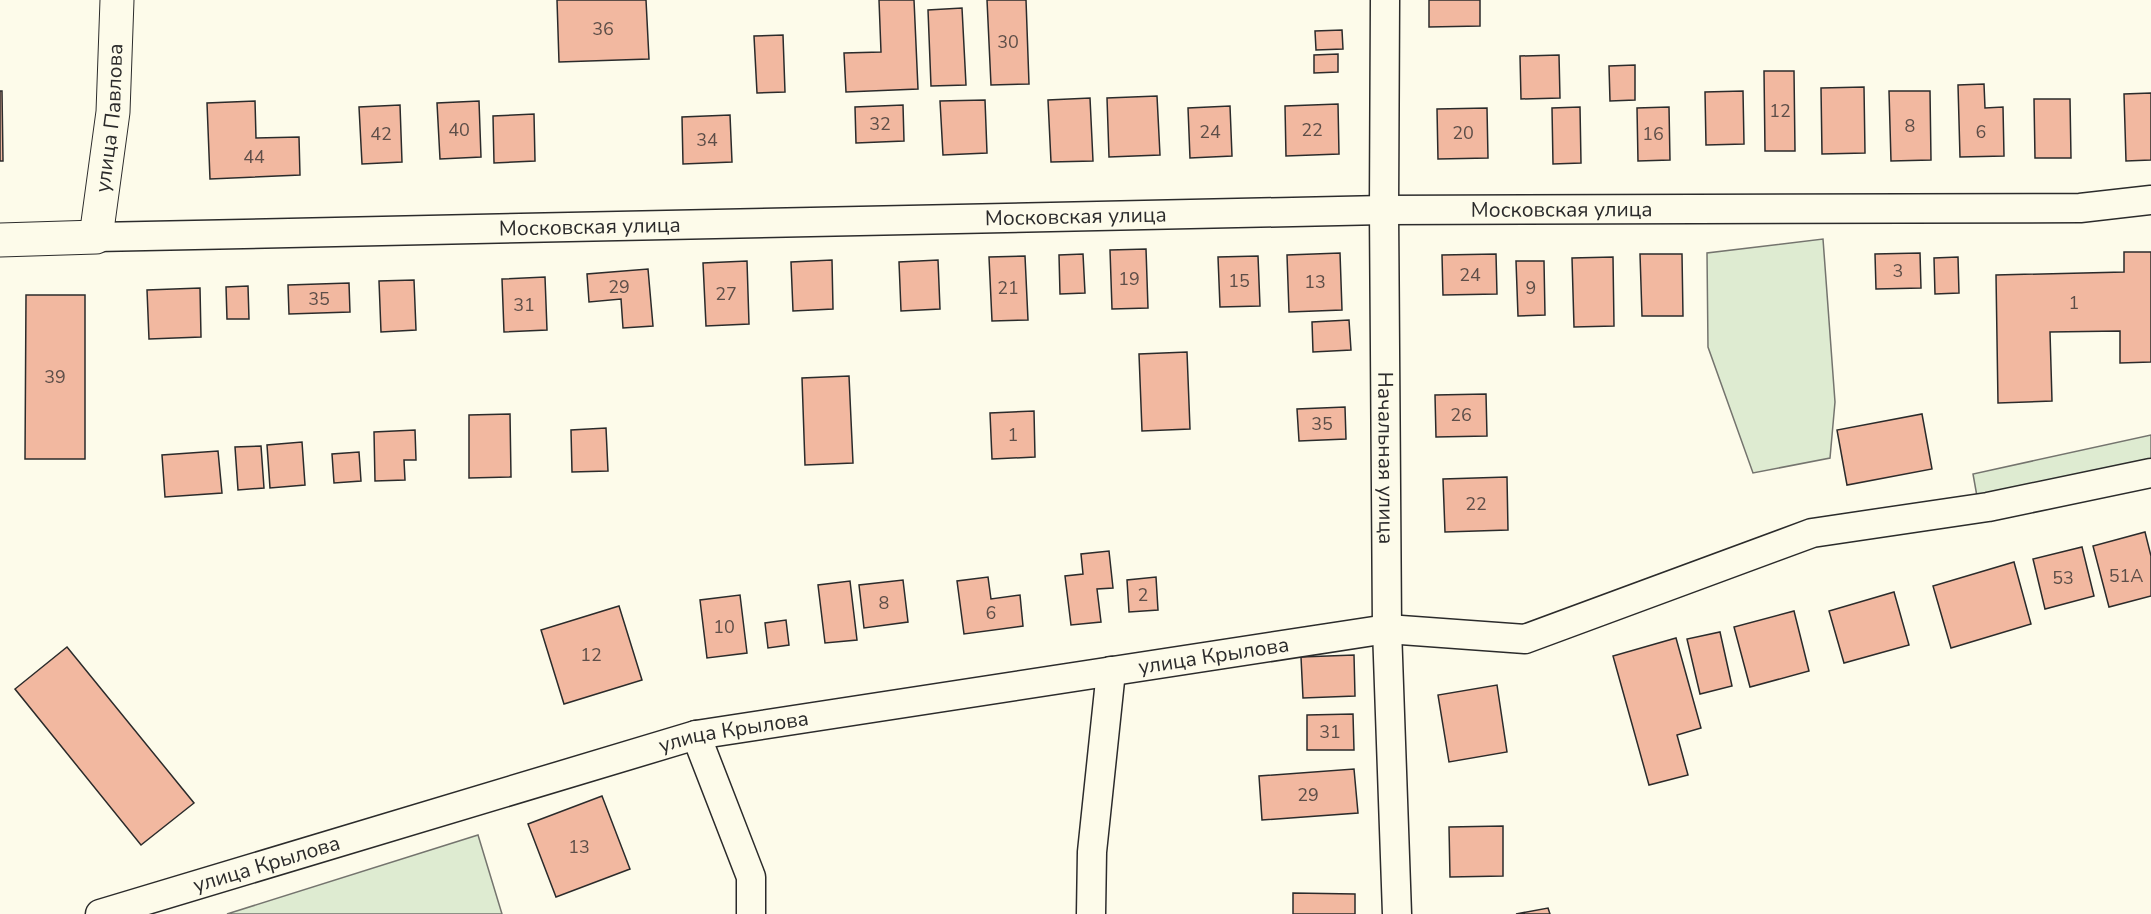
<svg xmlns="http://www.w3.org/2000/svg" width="2151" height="914" viewBox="0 0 2151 914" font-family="'Nunito Sans',sans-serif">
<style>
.green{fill:#deebd1;stroke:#74746e;stroke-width:1.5}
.building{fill:#f2b8a0;stroke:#2b2b2b;stroke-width:1.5}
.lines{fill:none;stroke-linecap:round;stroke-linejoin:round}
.minor-casing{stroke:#2b2b2b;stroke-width:31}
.secondary-casing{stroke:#2b2b2b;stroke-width:35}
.minor{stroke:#fdfbea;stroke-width:28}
.secondary{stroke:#fdfbea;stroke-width:33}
.labels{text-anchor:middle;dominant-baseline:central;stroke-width:4.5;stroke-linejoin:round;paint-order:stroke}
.number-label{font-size:18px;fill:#5d4e48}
.street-label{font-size:21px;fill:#2b2b2b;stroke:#fdfbea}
</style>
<rect width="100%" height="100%" fill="#fdfbea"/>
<!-- green -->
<g class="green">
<path d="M1823 239 1835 402 1830 458 1753 473 1708 347 1707 253Z"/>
<path d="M2151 435V469L1978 502 1973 474Z"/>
<path d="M478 835 502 914H227Z"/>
</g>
<!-- building -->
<g class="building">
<path d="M557 0H646L649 59 559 62Z"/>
<path d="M879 0H914L918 89 846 92 844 53 881 52Z"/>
<path d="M987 0H1026L1029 84 991 85Z"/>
<path d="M1429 0H1480V26L1429 27Z"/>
<path d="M962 8 966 85 931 86 928 10Z"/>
<path d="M1342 30 1343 49 1316 50 1315 31Z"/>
<path d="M783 35 785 92 757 93 754 36Z"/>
<path d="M1338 54V72L1314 73V55Z"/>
<path d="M1559 55 1560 98 1521 99 1520 56Z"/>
<path d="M1635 65V100L1610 101 1609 66Z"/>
<path d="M1764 71H1794L1795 151H1765Z"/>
<path d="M1984 84 1985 108 2003 107 2004 156 1960 157 1958 85Z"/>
<path d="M1864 87 1865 153 1822 154 1821 88Z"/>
<path d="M0 91H2L3 161H0Z"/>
<path d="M1743 91 1744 144 1706 145 1705 92Z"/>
<path d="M1889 91H1930L1931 160 1891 161Z"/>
<path d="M2151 93V160L2126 161 2124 94Z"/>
<path d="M1157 96 1160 155 1109 157 1107 98Z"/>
<path d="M1090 98 1093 161 1051 162 1048 100Z"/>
<path d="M2034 99H2070L2071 158H2035Z"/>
<path d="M985 100 987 153 943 155 940 101Z"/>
<path d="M255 101 256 138 299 137 300 175 210 179 207 103Z"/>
<path d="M479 101 481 157 440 159 437 103Z"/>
<path d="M1338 104 1339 154 1286 156 1285 106Z"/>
<path d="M400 105 402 162 362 164 359 107Z"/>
<path d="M903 105 904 141 856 143 855 107Z"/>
<path d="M1230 106 1232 156 1190 158 1188 108Z"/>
<path d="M1580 107 1581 163 1553 164 1552 108Z"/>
<path d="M1669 107 1670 160 1638 161 1637 108Z"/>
<path d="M1487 108 1488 158 1438 159 1437 109Z"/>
<path d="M534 114 535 161 494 163 493 116Z"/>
<path d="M730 115 732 162 683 164 682 117Z"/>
<path d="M1146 249 1148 308 1112 309 1110 250Z"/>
<path d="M2124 252H2151V362L2120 363V331L2050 332 2052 401 1998 403 1996 275 2124 272Z"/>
<path d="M1340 253 1342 310 1289 312 1287 255Z"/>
<path d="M1920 253 1921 288 1876 289 1875 254Z"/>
<path d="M1083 254 1085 293 1060 294 1059 255Z"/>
<path d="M1496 254 1497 294 1443 295 1442 255Z"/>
<path d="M1640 254H1682L1683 316H1642Z"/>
<path d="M1025 256 1028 320 992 321 989 257Z"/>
<path d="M1258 256 1260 306 1220 307 1218 257Z"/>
<path d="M1613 257 1614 326 1574 327 1572 258Z"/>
<path d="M1958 257 1959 293 1935 294 1934 258Z"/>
<path d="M832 260 833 309 793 311 791 262Z"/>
<path d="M938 260 940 309 901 311 899 262Z"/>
<path d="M747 261 749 324 706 326 703 263Z"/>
<path d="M1516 261H1544L1545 315 1518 316Z"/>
<path d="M648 269 653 326 623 328 621 299 589 302 587 274Z"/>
<path d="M545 277 547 330 504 332 502 279Z"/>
<path d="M414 280 416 330 381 332 379 281Z"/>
<path d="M349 283 350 312 289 314 288 285Z"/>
<path d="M248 286 249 319H227L226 287Z"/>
<path d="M200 288 201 337 149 339 147 290Z"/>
<path d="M26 295H85V459H25Z"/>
<path d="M1349 320 1351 350 1313 352 1312 322Z"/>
<path d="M1187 352 1190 429 1142 431 1139 354Z"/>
<path d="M849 376 853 463 805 465 802 378Z"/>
<path d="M1486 394 1487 436 1436 437 1435 395Z"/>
<path d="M1345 407 1346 439 1299 441 1297 409Z"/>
<path d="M1034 411 1035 457 992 459 990 413Z"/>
<path d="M510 414 511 477 469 478V415Z"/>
<path d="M1922 414 1932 469 1847 485 1837 430Z"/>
<path d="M606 428 608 471 572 472 571 430Z"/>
<path d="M415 430 416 460H404L405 480 375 481 374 432Z"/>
<path d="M302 442 305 485 270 488 267 445Z"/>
<path d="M261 446 264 488 238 490 235 447Z"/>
<path d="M218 451 222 493 165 497 162 455Z"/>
<path d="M359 452 361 481 334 483 332 454Z"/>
<path d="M1507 477 1508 530 1445 532 1443 479Z"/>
<path d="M2145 532 2151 556V596L2109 607 2093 546Z"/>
<path d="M2082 547 2094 596 2045 609 2033 559Z"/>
<path d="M1109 551 1113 588 1097 589 1101 622 1071 625 1065 576 1083 574 1081 554Z"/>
<path d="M2014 562 2031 624 1951 648 1933 586Z"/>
<path d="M988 577 991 599 1020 595 1023 626 964 634 957 581Z"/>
<path d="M1156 577 1158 610 1129 612 1127 580Z"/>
<path d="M903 580 908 622 864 628 859 585Z"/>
<path d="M850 581 857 640 825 643 818 585Z"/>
<path d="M1894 592 1909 645 1844 663 1829 611Z"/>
<path d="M740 595 747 653 707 658 700 600Z"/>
<path d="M619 606 642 680 564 704 541 630Z"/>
<path d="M1794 611 1809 671 1750 687 1734 627Z"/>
<path d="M786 620 789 645 768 648 765 623Z"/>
<path d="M1720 632 1732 686 1700 694 1687 639Z"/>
<path d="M1676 638 1701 728 1677 735 1688 775 1649 785 1613 656Z"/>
<path d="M67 647 194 803 141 845 15 689Z"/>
<path d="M1354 655 1355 696 1303 698 1301 657Z"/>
<path d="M1497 685 1507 752 1449 762 1438 695Z"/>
<path d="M1353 714 1354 750H1307V715Z"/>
<path d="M1354 769 1358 813 1262 820 1259 776Z"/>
<path d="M602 796 630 869 556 897 528 824Z"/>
<path d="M1503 826V876L1450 877 1449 827Z"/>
<path d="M1293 893 1355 894V914H1293Z"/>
<path d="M1548 908 1550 914H1516Z"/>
</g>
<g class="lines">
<defs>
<g id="minor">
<path id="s1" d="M1385 0 1384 210 1387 629 1397 914"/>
<path id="s2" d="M96 237 1384 210 2080 208 2151 200"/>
<path d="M696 735 751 877V914"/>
<path id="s3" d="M100 914 696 735 1387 629 1525 639 1812 533 1988 507 2151 473"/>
<path d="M1091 914 1092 852 1111 671"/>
</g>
<g id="secondary">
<path id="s4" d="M0 240 96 237 113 112 117 0"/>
</g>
</defs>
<!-- minor casing -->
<use href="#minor" class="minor-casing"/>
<!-- secondary casing -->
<use href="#secondary" class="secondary-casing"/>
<!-- minor -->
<use href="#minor" class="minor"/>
<!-- secondary -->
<use href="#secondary" class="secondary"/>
</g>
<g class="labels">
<!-- number labels -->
<g class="number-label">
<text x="603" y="29">36</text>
<text x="1008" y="42">30</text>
<text x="1780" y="111">12</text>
<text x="880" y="124">32</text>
<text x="1910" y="126">8</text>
<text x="459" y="130">40</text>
<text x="1312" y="130">22</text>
<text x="1210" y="132">24</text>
<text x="1981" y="132">6</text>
<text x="1463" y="133">20</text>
<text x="381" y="134">42</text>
<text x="1653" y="134">16</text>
<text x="707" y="140">34</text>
<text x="254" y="157">44</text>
<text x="1898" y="271">3</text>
<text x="1470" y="275">24</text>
<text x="1129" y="279">19</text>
<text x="1239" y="281">15</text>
<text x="1315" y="282">13</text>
<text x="619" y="287">29</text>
<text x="1008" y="288">21</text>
<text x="1531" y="288">9</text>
<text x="726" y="294">27</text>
<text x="319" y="299">35</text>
<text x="2074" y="303">1</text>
<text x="524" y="305">31</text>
<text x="55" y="377">39</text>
<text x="1461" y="415">26</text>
<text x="1322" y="424">35</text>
<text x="1013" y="435">1</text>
<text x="1476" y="504">22</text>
<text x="2126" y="576">51А</text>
<text x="2063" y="578">53</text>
<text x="1143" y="595">2</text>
<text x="884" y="603">8</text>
<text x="991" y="613">6</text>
<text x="724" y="627">10</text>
<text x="591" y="655">12</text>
<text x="1330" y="732">31</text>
<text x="1308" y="795">29</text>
<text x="579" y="847">13</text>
</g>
<!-- street labels -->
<g class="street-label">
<text stroke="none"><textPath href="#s4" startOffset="216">улица Павлова</textPath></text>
<text stroke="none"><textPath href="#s2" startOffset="1466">Московская улица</textPath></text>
<text stroke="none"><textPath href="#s2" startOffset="980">Московская улица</textPath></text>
<text stroke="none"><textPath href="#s2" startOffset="494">Московская улица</textPath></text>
<text stroke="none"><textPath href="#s1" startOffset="458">Начальная улица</textPath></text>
<text stroke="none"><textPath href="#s3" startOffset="1146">улица Крылова</textPath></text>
<text stroke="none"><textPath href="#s3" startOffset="660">улица Крылова</textPath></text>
<text stroke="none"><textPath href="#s3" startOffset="174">улица Крылова</textPath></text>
</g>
</g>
</svg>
